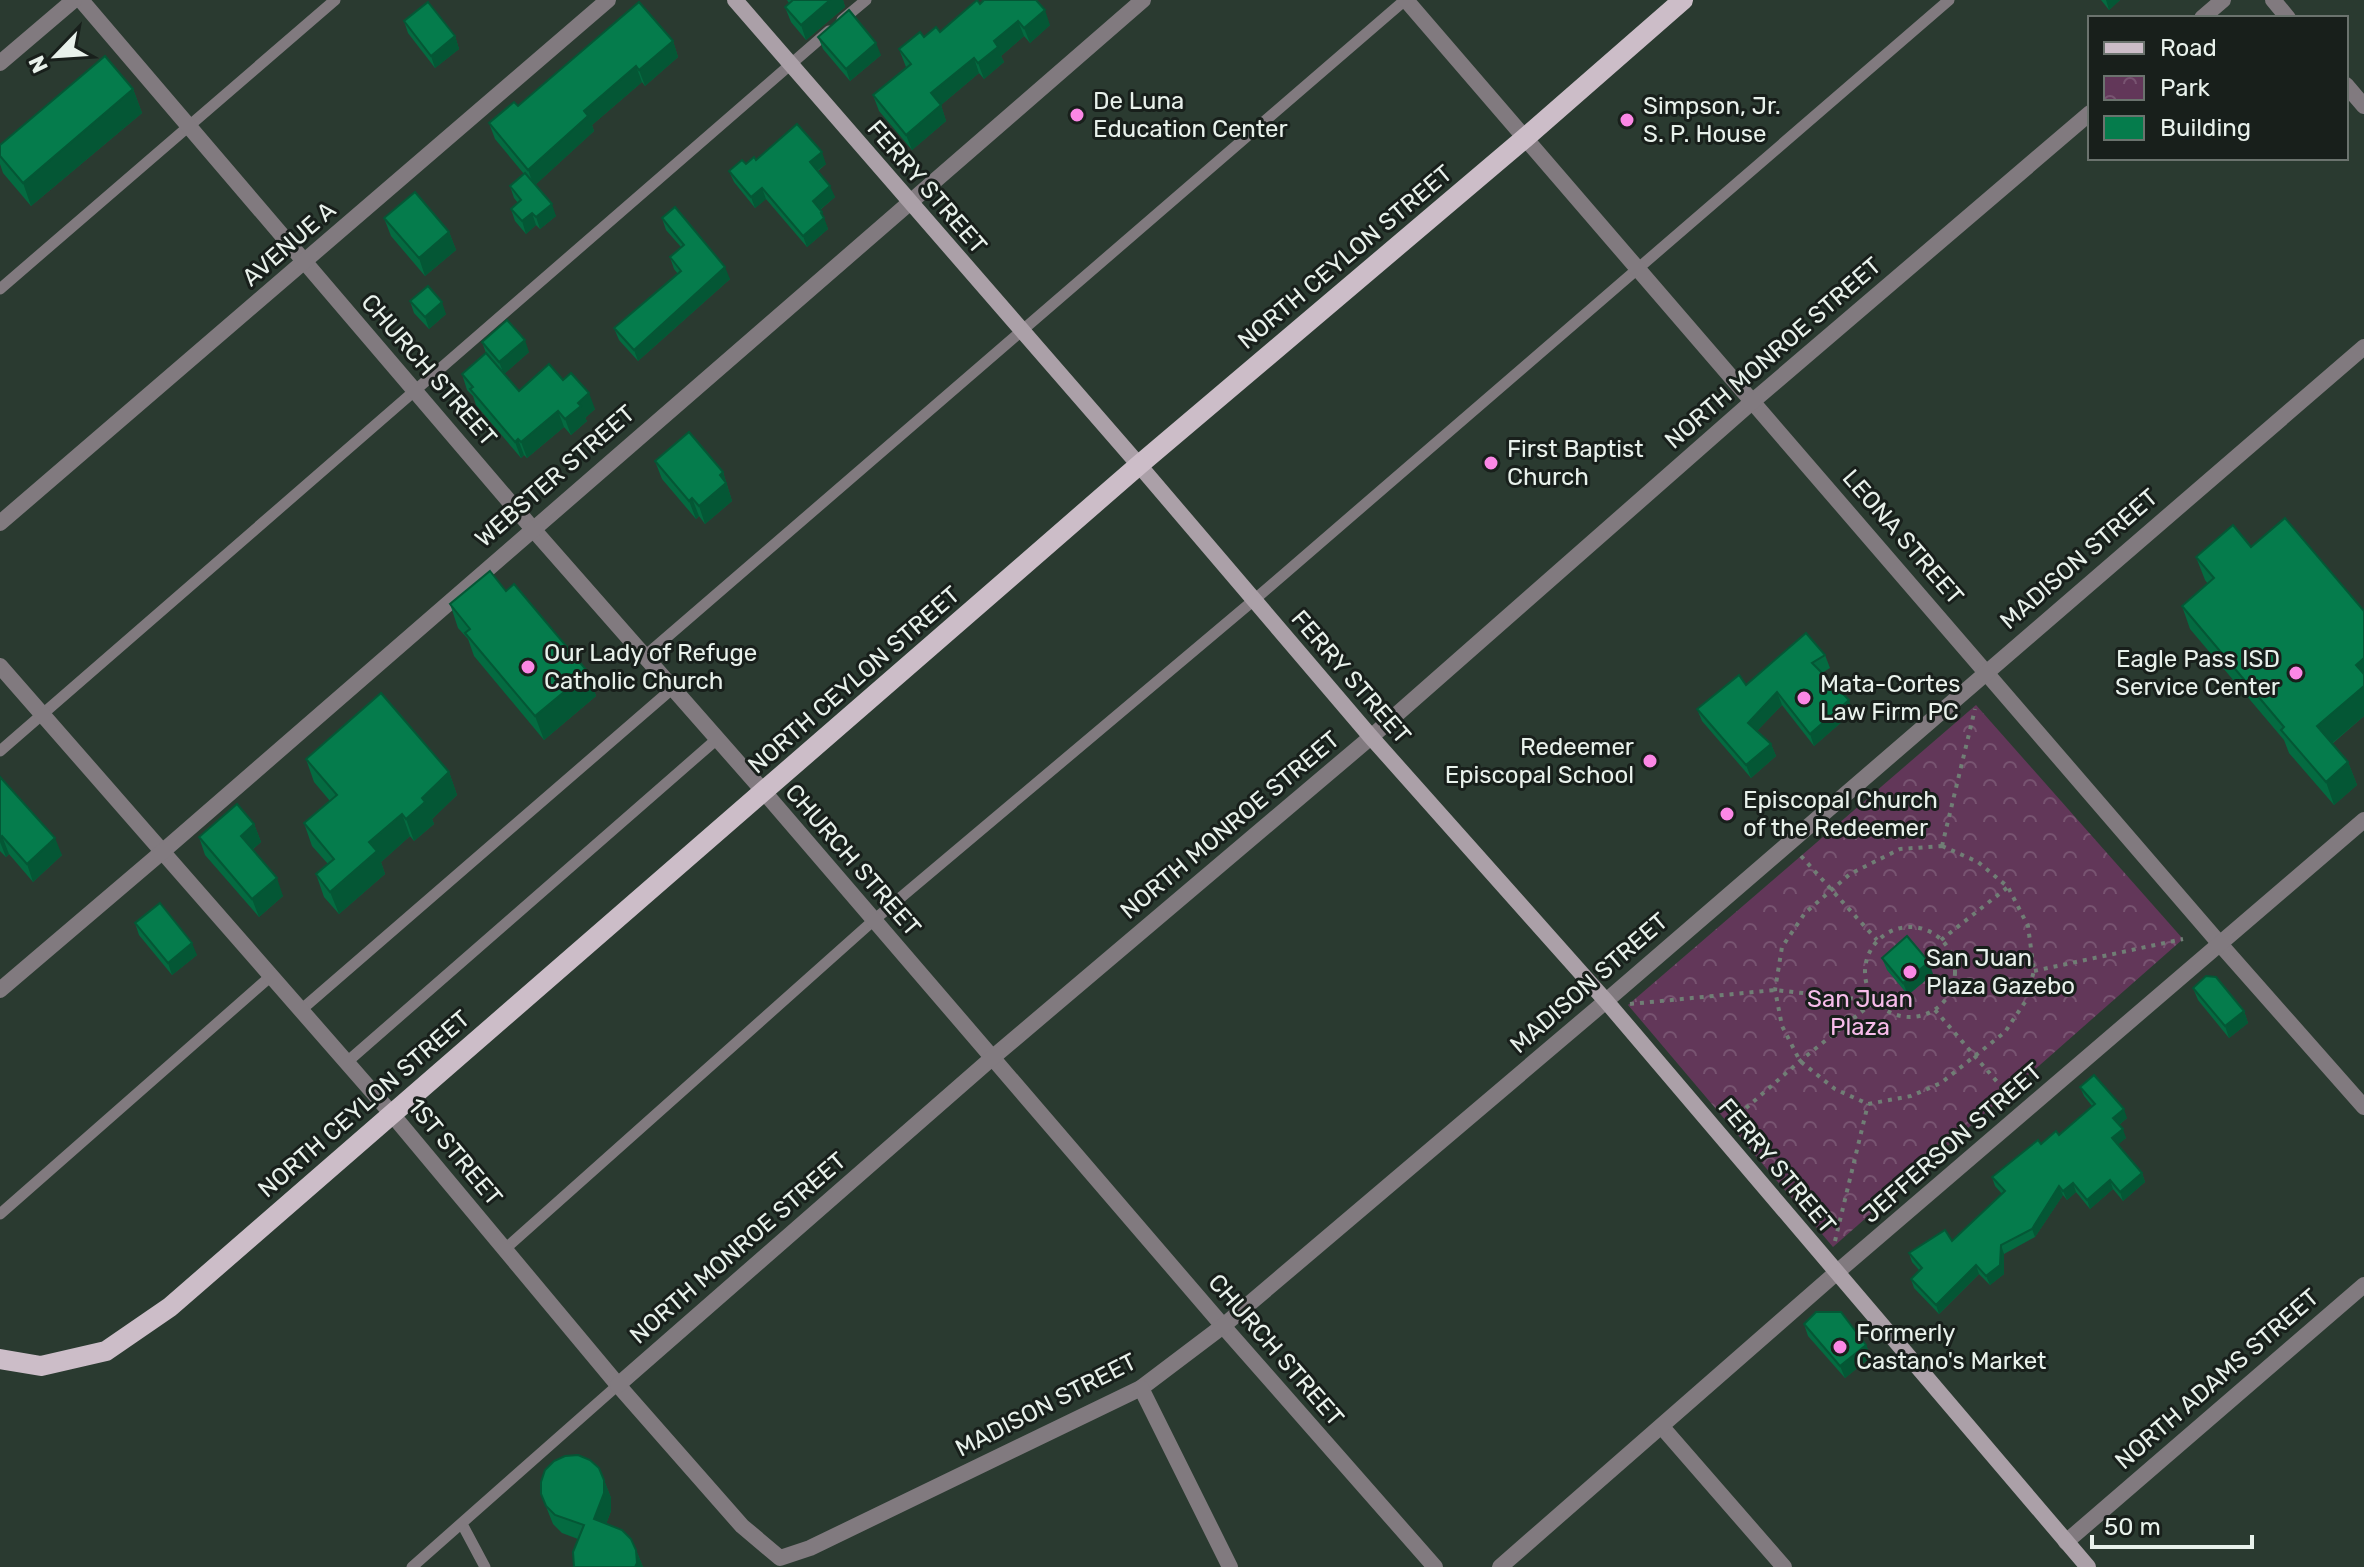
<svg xmlns="http://www.w3.org/2000/svg" width="2364" height="1567" viewBox="0 0 2364 1567" font-family="Rubik,sans-serif">
<style>
.park{fill:url(#park-crowns)}
.lines{fill:none;stroke-linecap:round;stroke-linejoin:round}
.path{stroke:#707e75;stroke-width:4;stroke-dasharray:4 6;stroke-linecap:butt}
.lane{stroke:#817a7f;stroke-width:11}
.street{stroke:#817a7f;stroke-width:16}
.secondary{stroke:#aba0a8;stroke-width:16}
.primary{stroke:#ccbdc8;stroke-width:20}
.wall{fill:#046b41}
.shaded-wall{fill:#045735}
.building{fill:#057c4c;stroke:#045735;stroke-width:2}
.poi-dot{fill:#fb87e5;stroke:#181f1b;stroke-width:3}
.labels{text-anchor:middle;dominant-baseline:central;stroke-width:6;stroke-linejoin:round;paint-order:stroke}
.poi-label{font-size:24px;fill:#e8f1eb;stroke:#181f1b;text-anchor:start}
.street-label{font-size:24px;fill:#e8f1eb;stroke:#181f1b}
.park-label{font-size:24px;fill:#f7bcea;stroke:#181f1b}
</style>
<defs>
<pattern id="park-crowns" width="20" height="18" patternUnits="userSpaceOnUse" patternTransform="scale(2)"><rect width="20" height="18" fill="#623759"/><path d="M2 6a3 3 0 1 1 6 0M12 15a3 3 0 1 1 6 0" fill="none" stroke="#785471"/></pattern>
</defs>
<rect width="100%" height="100%" fill="#2a3a30"/>
<!-- park -->
<path class="park" d="M1976 705 2183 939 1833 1247 1628 1005Z"/>
<g class="lines">
<!-- path -->
<g class="path">
<path d="M1942 846 1978 862 2008 887 2028 926 2034 971 2025 1002 2005 1032 1941 1083 1911 1096 1868 1104 1835 1089 1800 1061 1782 1026 1775 990 1782 947 1805 913 1850 874 1900 849Z"/>
<path d="M1942 846 1975 709"/>
<path d="M1801 856 1877 940"/>
<circle cx="1910" cy="972" r="45"/>
<path d="M1941 940 2008 887"/>
<path d="M2034 971 2183 939"/>
<path d="M1630 1004 1775 990 1875 1001 1800 1061 1730 1122"/>
<path d="M1935 1010 2012 1099"/>
<path d="M1835 1241 1868 1104"/>
</g>
<!-- lane -->
<g class="lane">
<path d="M842 20 866 0"/>
<path d="M0 289 335 0"/>
<path d="M645 656 1405 0"/>
<path d="M0 751 829 31"/>
<path d="M301 1010 673 688"/>
<path d="M347 1062 717 739"/>
<path d="M0 1214 271 976"/>
<path d="M505 1249 874 920 1254 600 1949 0"/>
<path d="M462 1524 485 1567"/>
<path d="M412 1567 618 1385"/>
</g>
<!-- street -->
<g class="street">
<path d="M81 0 532 528 765 793 1223 1326 1435 1567"/>
<path d="M1406 0 2220 944 2364 1107"/>
<path d="M2273 0 2288 18"/>
<path d="M2202 18 2223 0"/>
<path d="M0 63 74 0"/>
<path d="M2346 85 2364 106"/>
<path d="M0 523 608 0"/>
<path d="M0 666 391 1113 618 1385 742 1526 780 1558 810 1548 1141 1388 1223 1326 1606 1001 2364 347"/>
<path d="M0 990 162 852 1143 0"/>
<path d="M618 1385 992 1058 1371 737 1753 401 2090 113"/>
<path d="M1141 1388 1230 1567"/>
<path d="M1662 1427 1784 1567"/>
<path d="M2066 1542 2364 1285"/>
<path d="M1500 1567 1836 1273 2364 820"/>
</g>
<!-- secondary -->
<path class="secondary" d="M735 0 1139 465 1371 737 1606 1001 2088 1567"/>
<!-- primary -->
<path class="primary" d="M0 1359 41 1366 106 1351 170 1307 1139 465 1525 138 1683 0"/>
</g>
<!-- wall -->
<g class="wall">
<path d="M787 0H843L845 7 806 40 791 22 785 7 789 3Z"/>
<path d="M2101 0H2120L2109 10Z"/>
<path d="M980 4 1050 25 1030 43 1024 36 1001 56 1004 62 984 79 979 73 941 105 946 121 912 150 879 111 873 95 906 67 899 49 924 37 940 32Z"/>
<path d="M404 21 455 36 459 49 435 68 408 33Z"/>
<path d="M818 37 881 55 850 81 823 49Z"/>
<path d="M673 41 678 57 645 86 642 82 592 125 594 131 535 185 556 216 540 229 536 225 526 234 515 221 511 209 518 203 514 198 510 186 524 174 495 139 489 123 518 106Z"/>
<path d="M133 89 142 113 31 206 3 173 0 164V145Z"/>
<path d="M756 160 826 164 818 171 835 197 820 210 828 229 807 247 766 199 755 208 734 182 729 171Z"/>
<path d="M384 218 449 232 456 250 425 276 391 236Z"/>
<path d="M662 218 730 279 638 361 619 340 614 328 678 274 674 269 670 257 681 247 666 230Z"/>
<path d="M410 301 446 314 429 329 414 313Z"/>
<path d="M482 342 529 352 504 374 519 391 563 380 595 409 585 418 587 421 571 435 564 427 527 458 524 455 521 458 476 405 473 396 467 390 462 374 486 353Z"/>
<path d="M655 461 723 472 732 501 705 524 699 516 696 519 662 479Z"/>
<path d="M2251 547 2364 611V716L2332 744 2348 762 2357 785 2334 805 2289 753 2284 740 2190 629 2182 606 2208 584 2205 580 2196 557Z"/>
<path d="M506 591 588 672 596 696 544 740 474 656 468 639 458 628 450 604Z"/>
<path d="M1825 655 1830 668 1822 673 1853 712 1814 746 1782 705 1757 731 1771 744 1776 756 1751 778 1702 721 1697 709 1746 685Z"/>
<path d="M306 759 449 772 457 795 432 819 434 824 414 841 410 836 381 862 385 874 339 914 324 897 316 874 328 864 312 846 304 823 330 801 314 782Z"/>
<path d="M0 777 62 855 33 882 9 854 6 857 0 851Z"/>
<path d="M254 824 261 842 252 850 283 896 259 917 205 855 199 837Z"/>
<path d="M135 923 197 955 172 975 139 935Z"/>
<path d="M1882 958 1933 974 1908 995 1887 970Z"/>
<path d="M2193 988 2244 1011 2248 1023 2229 1038 2198 1000Z"/>
<path d="M2080 1087 2127 1118 2119 1125 2126 1138 2117 1145 2142 1173 2145 1182 2123 1201 2113 1189 2090 1209 2076 1192 2067 1200 2063 1195 2035 1237 2004 1254V1274L1990 1285 1979 1274 1939 1314 1914 1288 1911 1279 1919 1270 1912 1262 1909 1253 1952 1241 2002 1194 1995 1186 1992 1177 2041 1144 2059 1135 2092 1106 2084 1096Z"/>
<path d="M1804 1324 1866 1345 1871 1357 1845 1378 1808 1336Z"/>
<path d="M604 1480 611 1498V1511L606 1524 636 1550 643 1567H574L578 1539 562 1533 553 1524 541 1494Z"/>
</g>
<!-- shaded-wall -->
<g class="shaded-wall">
<path d="M830 0H843L845 7 806 40 801 25Z"/>
<path d="M2106 0H2120L2109 10Z"/>
<path d="M1045 10 1050 25 1030 43 1024 28Z"/>
<path d="M1018 21 1024 36 1001 56 1004 62 984 79 978 63 994 41Z"/>
<path d="M455 36 459 49 435 68 431 56Z"/>
<path d="M673 41 678 57 645 86 639 70Z"/>
<path d="M876 43 881 55 850 81 846 69Z"/>
<path d="M974 58 979 73 941 105 946 121 912 150 906 135 931 93Z"/>
<path d="M636 66 642 82 592 125 594 131 534 186 528 170 584 111Z"/>
<path d="M133 89 142 113 31 206 23 183Z"/>
<path d="M822 152 826 164 814 173 810 162Z"/>
<path d="M830 186 835 197 817 212 813 201Z"/>
<path d="M762 188 766 199 755 208 751 197Z"/>
<path d="M552 204 556 216 540 229 536 217Z"/>
<path d="M822 212 828 229 807 247 803 236Z"/>
<path d="M532 213 536 225 526 234 522 221Z"/>
<path d="M449 232 456 250 425 276 419 258Z"/>
<path d="M725 267 730 279 638 361 634 350Z"/>
<path d="M442 302 446 314 429 329 425 317Z"/>
<path d="M525 340 529 352 504 374 499 362Z"/>
<path d="M589 393 595 409 585 418 587 421 571 435 565 419 578 403Z"/>
<path d="M558 411 564 427 527 458 521 442Z"/>
<path d="M518 439 524 455 521 458 515 442Z"/>
<path d="M723 472 732 501 705 524 699 506Z"/>
<path d="M692 498 699 516 696 519 689 501Z"/>
<path d="M2364 658V716L2325 749 2317 726 2356 665Z"/>
<path d="M588 672 596 696 544 740 535 716Z"/>
<path d="M1777 692 1782 705 1753 735 1748 723Z"/>
<path d="M1849 700 1853 712 1814 746 1810 734Z"/>
<path d="M1771 744 1776 756 1751 778 1746 765Z"/>
<path d="M2348 762 2357 785 2334 805 2326 782Z"/>
<path d="M449 772 457 795 432 819 434 824 414 841 406 819 422 798Z"/>
<path d="M402 814 410 836 381 862 385 874 339 914 330 892 369 842Z"/>
<path d="M254 824 261 842 247 854 241 836Z"/>
<path d="M2 836 9 854 6 857 0 842V838Z"/>
<path d="M55 838 62 855 33 882 27 864Z"/>
<path d="M277 878 283 896 259 917 252 899Z"/>
<path d="M192 943 197 955 172 975 168 963Z"/>
<path d="M1929 962 1933 974 1908 995 1903 983Z"/>
<path d="M2244 1011 2248 1023 2229 1038 2225 1026Z"/>
<path d="M2124 1109 2127 1118 2116 1127 2113 1118Z"/>
<path d="M2123 1129 2126 1138 2115 1147 2112 1138Z"/>
<path d="M2142 1173 2145 1182 2123 1201 2120 1192Z"/>
<path d="M2110 1180 2113 1189 2090 1209 2087 1200Z"/>
<path d="M2073 1183 2076 1192 2067 1200 2063 1191Z"/>
<path d="M2059 1186 2063 1195 2035 1237 2032 1229Z"/>
<path d="M2001 1245 2004 1254V1274L1990 1285 1986 1276Z"/>
<path d="M1976 1265 1979 1274 1939 1314 1936 1305Z"/>
<path d="M1866 1345 1871 1357 1845 1378 1840 1366Z"/>
<path d="M604 1480 611 1498V1511L601 1537 594 1519Z"/>
<path d="M636 1550 643 1567H635Z"/>
</g>
<!-- building -->
<g class="building">
<path d="M793 0H830L801 25 785 7Z"/>
<path d="M977 0 980 4 984 0H1036L1045 10 1024 28 1018 21 994 41 998 47 978 63 974 58 931 93 941 105 906 135 873 95 911 64 899 49 920 32 924 37 936 27 940 32Z"/>
<path d="M428 2 455 36 431 56 404 21Z"/>
<path d="M639 2 673 41 639 70 636 66 584 111 588 116 528 170 489 123 514 102 518 106Z"/>
<path d="M849 10 876 43 846 69 818 37Z"/>
<path d="M105 56 133 89 23 183 0 156V145Z"/>
<path d="M797 124 822 152 810 162 830 186 813 201 822 212 821 213 824 218 803 236 762 188 751 197 729 171 742 160 746 164 754 157 756 160Z"/>
<path d="M525 173 552 204 536 217 532 213 522 221 511 209 521 200 510 186Z"/>
<path d="M415 192 449 232 419 258 384 218Z"/>
<path d="M675 207 725 267 634 350 614 328 681 271 670 257 684 245 662 218Z"/>
<path d="M428 286 442 302 425 317 410 301Z"/>
<path d="M507 320 525 340 499 362 482 342Z"/>
<path d="M486 353 519 391 549 364 563 380 571 373 589 393 578 403 581 406 565 419 558 411 521 442 518 439 515 442 470 389 473 387 462 374Z"/>
<path d="M689 432 723 472 720 475 726 483 699 506 692 498 689 501 655 461Z"/>
<path d="M2285 518 2364 611V658L2356 665 2364 674V686L2317 726 2348 762 2326 782 2281 730 2284 727 2182 606 2214 578 2196 557 2233 525 2251 547Z"/>
<path d="M490 571 506 591 514 584 588 672 535 716 465 633 470 629 450 604Z"/>
<path d="M1806 633 1825 655 1812 663 1849 700 1810 734 1777 692 1748 723 1771 744 1746 765 1697 709 1739 675 1746 685Z"/>
<path d="M381 693 449 772 422 798 425 802 406 819 402 814 369 842 377 851 330 892 316 874 334 859 304 823 337 795 306 759Z"/>
<path d="M0 777 55 838 27 864 2 836 0 838Z"/>
<path d="M237 804 254 824 241 836 277 878 252 899 199 837Z"/>
<path d="M160 903 192 943 168 963 135 923Z"/>
<path d="M1907 936 1929 962 1903 983 1882 958Z"/>
<path d="M2206 976 2216 977 2244 1011 2225 1026 2193 988Z"/>
<path d="M2094 1075 2124 1109 2113 1118 2123 1129 2112 1138 2142 1173 2120 1192 2110 1180 2087 1200 2073 1183 2063 1191 2059 1186 2032 1229 2001 1245 2000 1265 1986 1276 1976 1265 1936 1305 1911 1279 1922 1268 1909 1253 1945 1230 1952 1241 2005 1191 1992 1177 2038 1140 2041 1144 2056 1131 2059 1135 2095 1104 2080 1087Z"/>
<path d="M1816 1312H1841L1866 1345 1840 1366 1804 1324Z"/>
<path d="M578 1455 590 1460 599 1468 604 1480V1493L594 1519 622 1530 631 1539 636 1550 637 1563 635 1567H574L573 1552 584 1525 555 1515 546 1506 541 1494V1482L545 1470 554 1461 565 1456Z"/>
</g>
<!-- markers -->
<g class="poi-dot">
<circle cx="1077" cy="115" r="8"/>
<circle cx="1627" cy="120" r="8"/>
<circle cx="1491" cy="463" r="8"/>
<circle cx="528" cy="667" r="8"/>
<circle cx="2296" cy="673" r="8"/>
<circle cx="1804" cy="698" r="8"/>
<circle cx="1650" cy="761" r="8"/>
<circle cx="1727" cy="814" r="8"/>
<circle cx="1910" cy="972" r="8"/>
<circle cx="1840" cy="1347" r="8"/>
</g>
<g class="labels">
<!-- poi labels -->
<g class="poi-label">
<text x="1093" y="101">De Luna<tspan x="1093" dy="28">Education Center</tspan></text>
<text x="1643" y="106">Simpson, Jr.<tspan x="1643" dy="28">S. P. House</tspan></text>
<text x="1507" y="449">First Baptist<tspan x="1507" dy="28">Church</tspan></text>
<text x="544" y="653">Our Lady of Refuge<tspan x="544" dy="28">Catholic Church</tspan></text>
<text x="2280" y="659" text-anchor="end">Eagle Pass ISD<tspan x="2280" dy="28">Service Center</tspan></text>
<text x="1820" y="684">Mata-Cortes<tspan x="1820" dy="28">Law Firm PC</tspan></text>
<text x="1634" y="747" text-anchor="end">Redeemer<tspan x="1634" dy="28">Episcopal School</tspan></text>
<text x="1743" y="800">Episcopal Church<tspan x="1743" dy="28">of the Redeemer</tspan></text>
<text x="1926" y="958">San Juan<tspan x="1926" dy="28">Plaza Gazebo</tspan></text>
<text x="1856" y="1333">Formerly<tspan x="1856" dy="28">Castano's Market</tspan></text>
</g>
<!-- street labels -->
<g class="street-label">
<text transform="translate(927 187) rotate(49)">FERRY STREET</text>
<text transform="translate(289 244) rotate(-41)">AVENUE A</text>
<text transform="translate(1345 257) rotate(-40)">NORTH CEYLON STREET</text>
<text transform="translate(1773 353) rotate(-41)">NORTH MONROE STREET</text>
<text transform="translate(429 370) rotate(49)">CHURCH STREET</text>
<text transform="translate(555 476) rotate(-41)">WEBSTER STREET</text>
<text transform="translate(1903 537) rotate(49)">LEONA STREET</text>
<text transform="translate(2079 559) rotate(-41)">MADISON STREET</text>
<text transform="translate(1351 677) rotate(49)">FERRY STREET</text>
<text transform="translate(854 680) rotate(-41)">NORTH CEYLON STREET</text>
<text transform="translate(1230 825) rotate(-40)">NORTH MONROE STREET</text>
<text transform="translate(853 860) rotate(49)">CHURCH STREET</text>
<text transform="translate(1589 983) rotate(-41)">MADISON STREET</text>
<text transform="translate(364 1104) rotate(-41)">NORTH CEYLON STREET</text>
<text transform="translate(1952 1143) rotate(-41)">JEFFERSON STREET</text>
<text transform="translate(455 1152) rotate(50)">1ST STREET</text>
<text transform="translate(1777 1166) rotate(50)">FERRY STREET</text>
<text transform="translate(738 1248) rotate(-41)">NORTH MONROE STREET</text>
<text transform="translate(1276 1350) rotate(49)">CHURCH STREET</text>
<text transform="translate(2217 1379) rotate(-41)">NORTH ADAMS STREET</text>
<text transform="translate(1046 1405) rotate(-27)">MADISON STREET</text>
</g>
<!-- park labels -->
<g class="park-label">
<text x="1860" y="999">San Juan<tspan x="1860" dy="28">Plaza</tspan></text>
</g>
</g>
<!-- legend -->
<rect x="2088" y="16" width="260" height="144" fill="#181f1b" stroke="#6b736e" stroke-width="2"/>
<rect x="2104" y="42" width="40" height="12" fill="#ccbdc8" stroke="#6b736e" stroke-width="2"/>
<text x="2160" y="56" font-size="24" fill="#e8f1eb">Road</text>
<rect x="2104" y="76" width="40" height="24" fill="url(#park-crowns)" stroke="#6b736e" stroke-width="2"/>
<text x="2160" y="96" font-size="24" fill="#e8f1eb">Park</text>
<rect x="2104" y="116" width="40" height="24" fill="#057c4c" stroke="#6b736e" stroke-width="2"/>
<text x="2160" y="136" font-size="24" fill="#e8f1eb">Building</text>
<!-- north arrow -->
<g transform="translate(56 56) rotate(245)" stroke="#181f1b" stroke-width="6" paint-order="stroke">
<path d="M0-6L14 30L0 20L-14 30Z" fill="#e8f1eb"/>
<text y="-12" font-size="22" font-weight="bold" text-anchor="middle" fill="#e8f1eb">N</text>
</g>
<!-- scale -->
<path d="M2092 1535v12h160v-12" fill="none" stroke="#e8f1eb" stroke-width="4"/>
<text x="2104" y="1535" font-size="24" fill="#e8f1eb" stroke="#181f1b" stroke-width="6" paint-order="stroke">50 m</text>
</svg>
